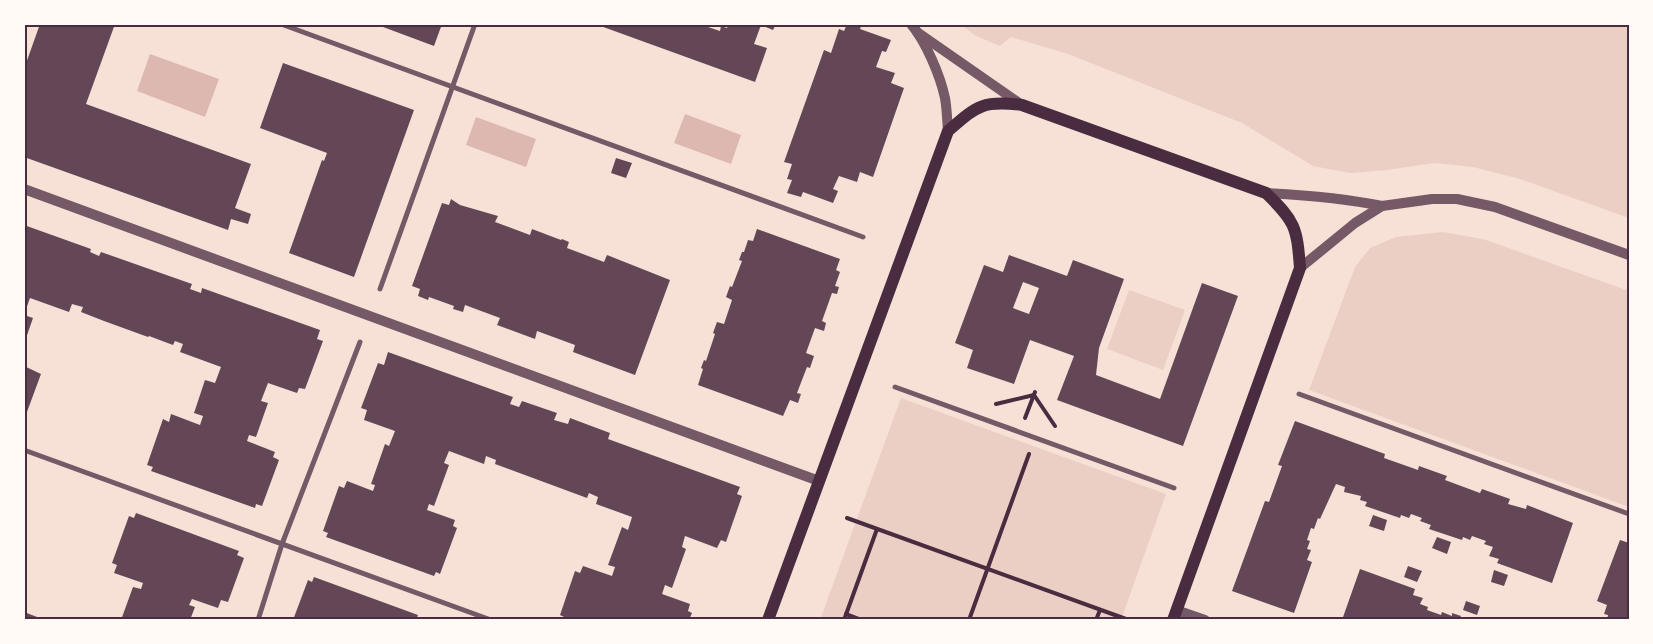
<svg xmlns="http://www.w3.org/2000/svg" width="1653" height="644" viewBox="0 0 1653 644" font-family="Spectral,serif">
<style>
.green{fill:#ebcfc5}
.water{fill:#dcb8b0}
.building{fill:#644757;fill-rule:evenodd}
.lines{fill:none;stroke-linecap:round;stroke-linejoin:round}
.path{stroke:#4a2c40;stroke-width:4}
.pedestrian{stroke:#755966;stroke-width:5}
.tertiary{stroke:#755966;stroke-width:10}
.secondary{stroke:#4a2c40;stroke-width:12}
.neatline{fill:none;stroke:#4a2c40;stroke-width:2}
</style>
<rect width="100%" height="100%" fill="#f7e1d7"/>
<!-- green -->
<g class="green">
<path d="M960 24H1629V218L1520 179 1473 167 1434 163 1387 170 1350 173 1313 166 1242 123 1068 54 1011 37 1000 46 976 36Z"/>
<path d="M1443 232 1483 239 1629 291V507L1309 390 1355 267 1370 248 1396 237Z"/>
<path d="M1129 290 1185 310 1163 370 1107 349Z"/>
<path d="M901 398 1166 494 1121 620H820Z"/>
</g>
<!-- water -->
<g class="water">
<path d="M150 54 219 79 205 117 137 91Z"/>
<path d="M685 114 741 135 731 164 674 143Z"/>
<path d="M476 117 536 139 526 167 466 145Z"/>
</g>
<!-- building -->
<g class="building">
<path d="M40 24H115L86 104 251 164 235 208 251 214 248 224 231 219 228 230 24 157V69Z"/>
<path d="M375 24H442L434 46Z"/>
<path d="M595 24H699L720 31 721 26 727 28 729 24H776L773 30 761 25 754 44 767 48 755 82Z"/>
<path d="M847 24H862L860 29 891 40 886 52 882 51 876 67 895 73 891 83 904 88 873 177 860 172 857 182 839 176 833 189 838 191 833 203 803 192 801 197 787 193 792 180 787 179 792 164 784 162 824 50 831 53 839 29 844 31Z"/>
<path d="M283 63 414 110 354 277 289 253 322 160 324 161 327 153 260 128Z"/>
<path d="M616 158 632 163 626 178 611 173Z"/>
<path d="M451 199 460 205 498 216 495 222 530 235 532 229 561 240 562 239 569 242 567 248 604 262 607 255 670 280 635 375 573 352 575 345 537 331 535 339 497 325 500 318 465 305 463 312 453 309 454 306 429 297 428 300 418 296 420 289 412 286 442 203 449 205Z"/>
<path d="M24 225 91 249 90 252 99 256 101 252 192 284 190 289 201 293 202 288 320 330 317 339 323 341 305 389 299 388 297 393 268 383 261 401 268 403 256 437 249 435 247 441 275 452 273 457 279 460 262 506 256 504 255 508 151 471 153 467 147 465 163 419 169 422 171 414 200 425 203 416 194 413 205 380 215 383 221 367 180 352 183 344 175 341 173 345 149 336 148 337 104 321 81 312 83 307 79 306 72 304 69 312 30 298 24 315 33 318 24 344Z"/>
<path d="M757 229 840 259 836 270 840 272 835 286 839 287 837 294 832 293 822 321 826 323 824 331 815 328 806 353 814 356 810 368 807 367 797 393 801 394 798 403 790 400 783 416 698 385 703 369 701 368 704 360 706 361 715 334 713 333 717 322 724 324 732 300 726 297 730 286 732 287 742 261 739 260 742 252H744L748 240 753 241Z"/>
<path d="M1009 255 1067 276 1073 260 1124 279 1099 348 1096 375 1160 399 1202 283 1238 296 1183 446 1057 400 1074 356 1030 340 1014 384 967 368 973 350 955 343 984 265 1003 272ZM1023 282 1039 288 1029 314 1013 308Z"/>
<path d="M388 352 513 397 510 404 519 407 522 401 557 413 554 420 568 424 570 418 610 433 608 439 740 487 737 494 742 496 726 542 721 540 717 548 685 536 682 547 686 549 672 588 665 585 662 594 690 604 688 611 692 613 689 620H563L564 617 560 615 575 571 580 573 583 566 612 576 615 567 608 565 622 527 628 530 632 517 596 504 598 497 589 493 587 498 495 464 496 460 486 456 484 464 449 451 444 463 449 465 434 506 429 504 427 510 455 520 453 526 457 528 440 574 436 572 434 576 326 537 328 533 323 531 339 486 344 488 347 481 373 491 375 485 371 484 385 444 389 446 395 431 364 420 367 410 361 408 378 363 384 365Z"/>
<path d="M24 366 41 374 24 420Z"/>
<path d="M1295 421 1385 454 1384 458 1418 470 1419 466 1447 476 1445 480 1480 493 1482 489 1510 499 1508 504 1526 509 1527 505 1573 523 1552 583 1497 563 1499 559 1489 556 1493 547 1484 544 1486 541 1472 536 1470 540 1463 537 1462 540 1429 529 1431 525 1420 521 1422 518 1411 514 1409 518 1401 515 1400 518 1365 506 1367 502 1360 500 1361 496 1344 492 1345 487 1336 484 1320 519 1318 518 1314 529 1311 528 1307 540 1310 541 1307 549 1311 550 1307 560 1312 562 1294 613 1232 591 1265 501 1269 502 1282 466 1278 465Z"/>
<path d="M136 513 239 551 237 555 244 558 228 602 221 600 218 608 192 599 189 605 195 607 190 620H121L133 587 141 589 143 583 114 573 117 565 112 563 129 516 134 518Z"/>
<path d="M1373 515 1387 520 1384 531 1369 526Z"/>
<path d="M1437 537 1451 542 1447 554 1432 548Z"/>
<path d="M1620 540 1629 543V620H1607L1608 615 1604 614 1607 605 1597 601Z"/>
<path d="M1408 566 1422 571 1417 582 1404 577Z"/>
<path d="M1360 569 1415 589 1413 595 1423 598 1420 604 1428 607 1427 610 1441 615 1442 612 1452 616V613L1461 616 1460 618 1464 620H1342Z"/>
<path d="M1494 570 1508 575 1504 586 1491 582Z"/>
<path d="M314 577 418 615 416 620H293L308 580 312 582Z"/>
<path d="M1466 601 1480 606 1477 615 1463 610Z"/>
<path d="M24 612 45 620H24Z"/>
</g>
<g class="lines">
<!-- path -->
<g class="path">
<path d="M996 404 1034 395 1055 426"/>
<path d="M1025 418 1035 392"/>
<path d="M847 518 1126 619"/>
<path d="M846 614 862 620"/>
<path d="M844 620 877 529"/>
<path d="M954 620H961"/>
<path d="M969 620 1029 454"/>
<path d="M1096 620 1100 610"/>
</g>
<!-- pedestrian -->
<g class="pedestrian">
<path d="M281 24 863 237"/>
<path d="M380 289 475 24"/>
<path d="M895 387 1174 488"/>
<path d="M1299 394 1629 514"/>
<path d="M24 450 491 620"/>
<path d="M258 620 282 544 360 342"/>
</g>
<!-- tertiary -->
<g class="tertiary">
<path d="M911 24C926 42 940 75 945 98 947 109 947 120 948 131"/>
<path d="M917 32 1022 105"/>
<path d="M24 189 819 481"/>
<path d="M1266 193C1305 195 1344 198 1382 206"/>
<path d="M1300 268 1355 223 1382 206 1432 199H1457L1495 207 1629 255"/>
<path d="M1176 610 1205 620"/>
</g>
<!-- secondary -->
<path class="secondary" d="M768 620 948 131C977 106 982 100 1022 105L1266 193C1295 221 1297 227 1300 268L1173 620"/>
</g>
<!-- border -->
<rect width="1653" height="644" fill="none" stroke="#fffaf5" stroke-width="51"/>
<rect x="26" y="26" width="1602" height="592" class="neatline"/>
</svg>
